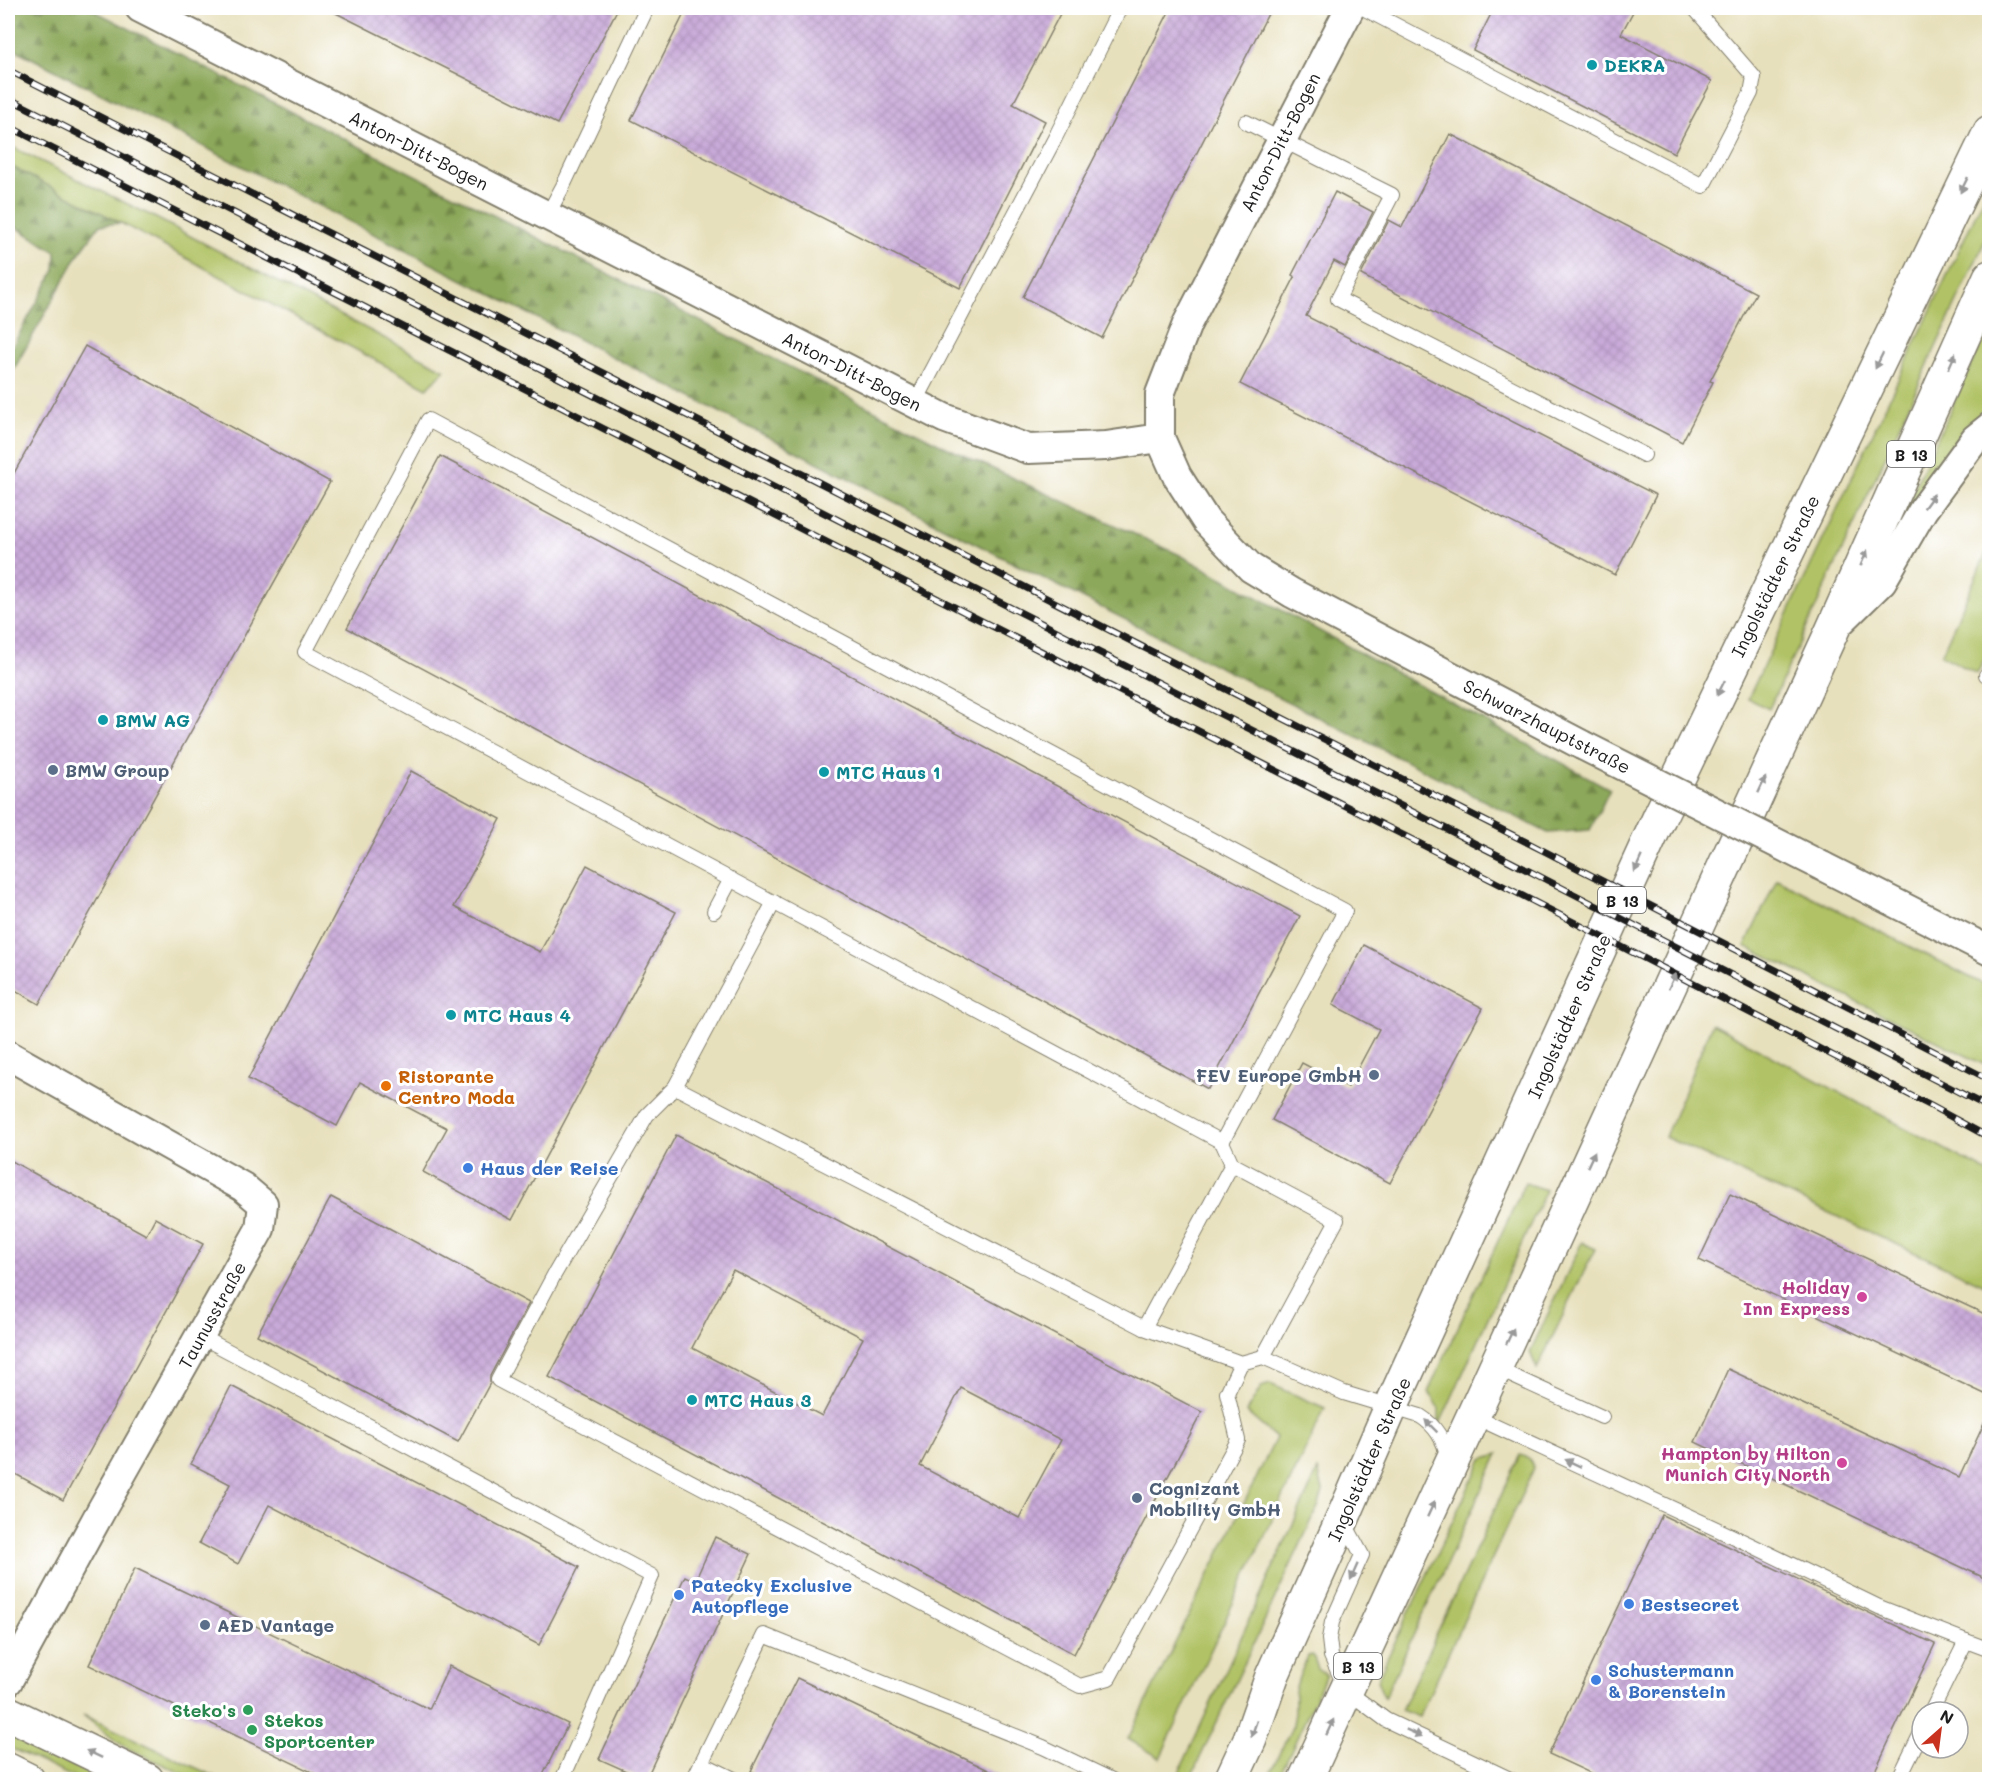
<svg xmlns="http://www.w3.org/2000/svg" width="1997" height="1787" viewBox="0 0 1997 1787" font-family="Mali,sans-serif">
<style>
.grass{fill:#b0c265;stroke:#666f40;stroke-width:1.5}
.forest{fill:url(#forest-firs);stroke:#54623b;stroke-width:1.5}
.building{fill:url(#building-cross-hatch);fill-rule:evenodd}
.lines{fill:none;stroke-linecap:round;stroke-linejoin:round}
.lane-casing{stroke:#827e6c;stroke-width:16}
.street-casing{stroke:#827e6c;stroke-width:32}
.primary-casing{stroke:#827e6c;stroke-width:36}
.lane{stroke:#fff;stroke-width:14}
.street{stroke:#fff;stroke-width:28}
.primary{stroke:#fff;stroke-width:33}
.rail-casing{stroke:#1c1c1c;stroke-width:7}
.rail{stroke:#fff;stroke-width:4.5;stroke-dasharray:14;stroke-linecap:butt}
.street-bridge-casing{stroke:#827e6c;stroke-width:32;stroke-linecap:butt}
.street-bridge{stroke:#fff;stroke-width:28}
.oneway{fill:#999}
.culture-dot{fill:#0f9aa8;stroke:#fff;stroke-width:2}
.service-dot{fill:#5c6f8a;stroke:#fff;stroke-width:2}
.food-dot{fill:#e8710a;stroke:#fff;stroke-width:2}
.shop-dot{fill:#3f7fe0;stroke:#fff;stroke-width:2}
.hotel-dot{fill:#d1479c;stroke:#fff;stroke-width:2}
.leisure-dot{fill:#2e9e5b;stroke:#fff;stroke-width:2}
.labels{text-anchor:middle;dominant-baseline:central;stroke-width:6;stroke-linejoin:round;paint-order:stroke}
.shield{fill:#fff;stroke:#606060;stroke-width:1.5}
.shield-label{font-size:16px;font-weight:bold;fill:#1c1c1c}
.culture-label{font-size:18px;font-weight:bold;fill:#0d838f;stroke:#fff;text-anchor:start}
.street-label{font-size:18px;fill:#1c1c1c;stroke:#fff}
.service-label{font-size:18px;font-weight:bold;fill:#4e5e75;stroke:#fff;text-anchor:start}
.food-label{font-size:18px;font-weight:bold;fill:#c56008;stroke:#fff;text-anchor:start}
.shop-label{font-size:18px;font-weight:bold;fill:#366cbe;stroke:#fff;text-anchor:start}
.hotel-label{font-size:18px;font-weight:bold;fill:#b23c85;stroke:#fff;text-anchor:end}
.leisure-label{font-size:18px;font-weight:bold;fill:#27864d;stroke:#fff;text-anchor:end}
</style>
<defs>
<pattern id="forest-firs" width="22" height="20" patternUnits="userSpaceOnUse" patternTransform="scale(1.5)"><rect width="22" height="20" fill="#8ca85a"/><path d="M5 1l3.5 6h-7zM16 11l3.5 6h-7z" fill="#72884a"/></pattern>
<pattern id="building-cross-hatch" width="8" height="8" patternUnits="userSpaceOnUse" patternTransform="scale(1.5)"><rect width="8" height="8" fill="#c9aad9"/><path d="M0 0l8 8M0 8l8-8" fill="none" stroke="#ac92ba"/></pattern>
</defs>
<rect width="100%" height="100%" fill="#fff"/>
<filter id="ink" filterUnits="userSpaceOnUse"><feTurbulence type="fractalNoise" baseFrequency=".0167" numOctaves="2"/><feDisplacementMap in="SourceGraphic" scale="12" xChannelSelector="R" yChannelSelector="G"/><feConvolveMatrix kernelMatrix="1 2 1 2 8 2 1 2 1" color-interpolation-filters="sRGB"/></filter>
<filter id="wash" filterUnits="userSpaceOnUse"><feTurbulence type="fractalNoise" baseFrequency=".008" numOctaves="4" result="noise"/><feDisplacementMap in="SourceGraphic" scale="24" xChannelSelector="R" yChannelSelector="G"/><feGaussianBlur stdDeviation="1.35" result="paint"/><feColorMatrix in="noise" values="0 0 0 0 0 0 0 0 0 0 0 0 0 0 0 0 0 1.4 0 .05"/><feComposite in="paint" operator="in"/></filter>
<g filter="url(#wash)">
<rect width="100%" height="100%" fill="#e7e0bc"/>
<!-- grass -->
<g class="grass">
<path d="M8 145 154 217 445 370 427 388 121 223 8 165Z"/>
<path d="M1989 186V232L1769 709 1748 699Z"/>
<path d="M1989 327V407L1963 433 1901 516Z"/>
<path d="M1989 547V650L1977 674 1941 655Z"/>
<path d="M1777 879 1989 987V1067L1745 946Z"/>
<path d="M1712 1024 1989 1173V1287L1665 1137Z"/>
<path d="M1525 1183 1546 1190 1438 1428C1440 1410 1441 1406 1428 1392Z"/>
<path d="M1582 1242 1595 1249 1537 1369 1530 1352Z"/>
<path d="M1270 1384 1325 1408 1160 1758 1128 1739 1276 1438 1246 1412 1261 1387Z"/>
<path d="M1498 1454 1384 1698 1377 1680 1482 1459Z"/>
<path d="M1520 1455 1529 1458 1534 1468 1419 1717 1401 1710Z"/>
<path d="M1318 1470 1323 1491 1319 1505 1190 1779H1176Z"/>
<path d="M1313 1655 1318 1669 1326 1675 1278 1779H1267L1293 1725 1295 1713V1690L1299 1677 1308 1656Z"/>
<path d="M83 1715 220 1779H194L129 1749 117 1742Z"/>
<path d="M8 1735 89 1773 101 1779H77L8 1747Z"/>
</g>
<!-- forest -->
<g class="forest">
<path d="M8 8H89L950 449 1180 555 1610 789 1590 830 1548 833 1021 567 8 46Z"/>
<path d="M8 165 121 223 100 225 78 255 8 380V354L55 270 56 252 8 222Z"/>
</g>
<g id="blocks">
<!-- building -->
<g class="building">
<path d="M326 8H618L557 124Z"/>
<path d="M687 8H1063L1013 104 1045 121 960 288 631 120Z"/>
<path d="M1171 8H1271L1102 338 1023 297Z"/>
<path d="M1494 8H1635L1621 34 1712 81 1674 153 1473 50Z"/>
<path d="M1450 134 1756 293 1710 381 1713 382 1682 442 1361 275 1389 220 1402 227Z"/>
<path d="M1335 192 1373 212 1345 267 1334 261 1306 316 1656 495 1615 575 1240 384 1295 277 1292 275Z"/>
<path d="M85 346 330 482 39 1004 8 986V484Z"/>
<path d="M440 456 1300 916 1208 1089 347 628Z"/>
<path d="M411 771 501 819 454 907 540 952 587 865 676 912 512 1220 423 1172 447 1128 360 1082 337 1126 248 1079Z"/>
<path d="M1364 945 1483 1008 1390 1183 1272 1120 1302 1063 1348 1087 1379 1029 1333 1005Z"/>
<path d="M676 1135 1202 1412 1074 1654 549 1377ZM733 1270 863 1338 822 1416 692 1348ZM961 1388 1061 1440 1019 1518 920 1466Z"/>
<path d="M8 1159 146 1235 155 1218 203 1244 63 1500 8 1470Z"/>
<path d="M1730 1194 1989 1316V1396L1699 1260Z"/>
<path d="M331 1197 529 1303 490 1376V1383L458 1442 257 1335Z"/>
<path d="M1728 1369 1959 1477 1989 1413V1580L1695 1442Z"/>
<path d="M231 1386 579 1567 539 1645 269 1505 238 1564 199 1543 230 1484 191 1464Z"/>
<path d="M1662 1515 1935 1644 1871 1779H1603L1549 1754Z"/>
<path d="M715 1537 751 1554 646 1779H644L599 1759 685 1576 695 1581Z"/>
<path d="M135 1568 429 1709 449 1666 568 1724 541 1779H326L89 1665Z"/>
<path d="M797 1678 1007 1779H768L751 1771Z"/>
</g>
</g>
</g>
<g filter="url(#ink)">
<use href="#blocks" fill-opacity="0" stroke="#827e6c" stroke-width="1.5"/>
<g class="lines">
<defs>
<g id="lane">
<path d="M1363 8 1703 186 1751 93 1754 77 1694 8"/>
<path d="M1246 122 1392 195 1338 299 1644 455"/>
<path d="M547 216 563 186 647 8"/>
<path d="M915 403 1055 138 1120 8"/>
<path d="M1986 675 1990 676"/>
<path d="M774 902 675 1087 647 1115 554 1275 498 1380 1080 1686 1109 1678 1238 1440 1227 1393 1241 1363"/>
<path d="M714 911 731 879"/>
<path d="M675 1087 1144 1328"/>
<path d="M1222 1142 1345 911 428 420 305 652 1222 1142 1232 1164 1337 1220 1263 1357"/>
<path d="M1232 1164 1144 1328 1241 1363 1263 1357 1344 1393 1420 1416C1436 1426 1443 1439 1448 1457"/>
<path d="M200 1336 652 1576 562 1780"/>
<path d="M1495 1368 1602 1417"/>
<path d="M1473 1416 1751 1545 1879 1607 1966 1641 1931 1712"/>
<path d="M1344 1522 1362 1555 1332 1622 1329 1639 1331 1656 1347 1691 1386 1720 1512 1780"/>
<path d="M1966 1641 1990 1650"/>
<path d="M701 1763 736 1780"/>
<path d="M693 1780 764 1635 1043 1747 1112 1780"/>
<path d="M1898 1780 1922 1731"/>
</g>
<g id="street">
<path d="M140 8 944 418 1028 449 1106 446 1160 438"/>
<path d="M1350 8 1187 324 1160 394V438L1177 476 1206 521 1251 568 1292 593 1582 745"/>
<path d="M1837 625 1882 581 1923 510 1975 439 1990 427"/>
<path d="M1822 866 1990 951"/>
<path d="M8 1055 243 1187 263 1204 260 1229 102 1509 8 1681"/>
</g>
<g id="primary">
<path d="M8 1713 147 1780"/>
<path d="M8 1770 28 1780"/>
<path d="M1231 1780 1250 1739 1272 1676 1342 1520 1391 1407 1659 818 1990 132"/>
<path d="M1305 1780 1473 1416 1832 631 1990 277"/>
</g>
</defs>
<!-- lane casing -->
<use href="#lane" class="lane-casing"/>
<!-- street casing -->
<use href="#street" class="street-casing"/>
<!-- primary casing -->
<use href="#primary" class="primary-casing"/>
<!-- lane -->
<use href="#lane" class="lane"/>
<!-- street -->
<use href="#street" class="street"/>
<!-- primary -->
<use href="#primary" class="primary"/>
<defs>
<g id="rail">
<path d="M8 70 1546 852 1990 1080"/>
<path d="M8 98 1535 874 1990 1108"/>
<path d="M8 126 1523 896 1931 1106 1990 1138"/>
</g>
</defs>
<!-- rail casing -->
<use href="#rail" class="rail-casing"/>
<!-- rail -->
<use href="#rail" class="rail"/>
<defs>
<path id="street-bridge" d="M1582 745 1822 866"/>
</defs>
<!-- street-bridge casing -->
<use href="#street-bridge" class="street-bridge-casing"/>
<!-- street-bridge -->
<use href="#street-bridge" class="street-bridge"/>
</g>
<!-- one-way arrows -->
<defs><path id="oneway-solid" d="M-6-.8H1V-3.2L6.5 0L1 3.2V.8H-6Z" transform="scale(1.5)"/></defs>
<g class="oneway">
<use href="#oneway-solid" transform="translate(1964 185) rotate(116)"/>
<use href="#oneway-solid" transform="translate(1879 361) rotate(116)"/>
<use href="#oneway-solid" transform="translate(1952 361) rotate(-66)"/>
<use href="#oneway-solid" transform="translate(1929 501) rotate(-54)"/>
<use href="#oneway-solid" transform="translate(1864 558) rotate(-66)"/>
<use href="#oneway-solid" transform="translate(1721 688) rotate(116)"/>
<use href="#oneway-solid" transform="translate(1762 785) rotate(-65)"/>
<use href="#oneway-solid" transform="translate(1638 864) rotate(114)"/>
<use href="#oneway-solid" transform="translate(1672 981) rotate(-65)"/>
<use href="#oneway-solid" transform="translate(1591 1159) rotate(-65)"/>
<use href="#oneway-solid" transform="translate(1510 1336) rotate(-65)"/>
<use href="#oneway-solid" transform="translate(1431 1426) rotate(-135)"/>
<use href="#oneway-solid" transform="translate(1573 1463) rotate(-155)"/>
<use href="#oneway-solid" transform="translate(1431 1509) rotate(-65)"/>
<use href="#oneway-solid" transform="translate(1354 1572) rotate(114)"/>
<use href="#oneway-solid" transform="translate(1330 1727) rotate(-65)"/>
<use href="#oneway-solid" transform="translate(1254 1729) rotate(109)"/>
<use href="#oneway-solid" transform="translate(1414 1733) rotate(24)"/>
<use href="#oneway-solid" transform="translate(94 1754) rotate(-155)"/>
</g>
</g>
<!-- markers -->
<g class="culture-dot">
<circle cx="1592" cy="65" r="6"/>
<circle cx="103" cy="720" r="6"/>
<circle cx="824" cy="772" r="6"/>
<circle cx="451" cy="1015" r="6"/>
<circle cx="692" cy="1400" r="6"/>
</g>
<g class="service-dot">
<circle cx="53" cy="770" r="6"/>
<circle cx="1374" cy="1075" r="6"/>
<circle cx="1137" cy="1498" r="6"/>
<circle cx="205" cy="1625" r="6"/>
</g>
<circle class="food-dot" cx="386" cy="1086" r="6"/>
<g class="shop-dot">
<circle cx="468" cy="1168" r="6"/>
<circle cx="679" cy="1595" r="6"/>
<circle cx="1629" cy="1604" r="6"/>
<circle cx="1596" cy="1680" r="6"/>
</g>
<g class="hotel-dot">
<circle cx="1862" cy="1297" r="6"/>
<circle cx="1842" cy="1463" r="6"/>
</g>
<g class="leisure-dot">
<circle cx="248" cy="1710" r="6"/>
<circle cx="252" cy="1730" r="6"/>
</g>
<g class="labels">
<!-- shield labels -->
<g class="shield">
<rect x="1887" y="441" width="48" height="26" rx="4.5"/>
<rect x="1598" y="887" width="48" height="26" rx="4.5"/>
<rect x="1334" y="1653" width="48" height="26" rx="4.5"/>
</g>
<g class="shield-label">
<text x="1911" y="454">B 13</text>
<text x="1622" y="900">B 13</text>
<text x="1358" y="1666">B 13</text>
</g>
<!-- culture labels -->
<g class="culture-label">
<text x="1604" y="65">DEKRA</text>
<text x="115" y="720">BMW AG</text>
<text x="836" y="772">MTC Haus 1</text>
<text x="463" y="1015">MTC Haus 4</text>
<text x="704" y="1400">MTC Haus 3</text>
</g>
<!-- street labels -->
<g class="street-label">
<text transform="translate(1280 142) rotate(-63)">Anton-Ditt-Bogen</text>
<text transform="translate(419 150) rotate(27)">Anton-Ditt-Bogen</text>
<text transform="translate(852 371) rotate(27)">Anton-Ditt-Bogen</text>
<text transform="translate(1775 576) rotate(-64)">Ingolstädter Straße</text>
<text transform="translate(1547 726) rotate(27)">Schwarzhauptstraße</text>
<text transform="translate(1569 1016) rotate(-66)">Ingolstädter Straße</text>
<text transform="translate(212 1315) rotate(-61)">Taunusstraße</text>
<text transform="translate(1369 1459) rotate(-66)">Ingolstädter Straße</text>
</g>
<!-- service labels -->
<g class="service-label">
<text x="65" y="770">BMW Group</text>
<text x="1362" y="1075" text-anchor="end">FEV Europe GmbH</text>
<text x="1149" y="1488">Cognizant<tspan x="1149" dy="21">Mobility GmbH</tspan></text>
<text x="217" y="1625">AED Vantage</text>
</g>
<!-- food labels -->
<g class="food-label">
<text x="398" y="1076">Ristorante<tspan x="398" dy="21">Centro Moda</tspan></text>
</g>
<!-- shop labels -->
<g class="shop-label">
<text x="480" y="1168">Haus der Reise</text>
<text x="691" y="1585">Patecky Exclusive<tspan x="691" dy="21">Autopflege</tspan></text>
<text x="1641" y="1604">Bestsecret</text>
<text x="1608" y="1670">Schustermann<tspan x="1608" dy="21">&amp; Borenstein</tspan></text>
</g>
<!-- hotel labels -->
<g class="hotel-label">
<text x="1850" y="1287">Holiday<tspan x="1850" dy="21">Inn Express</tspan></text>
<text x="1830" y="1453">Hampton by Hilton<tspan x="1830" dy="21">Munich City North</tspan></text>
</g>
<!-- leisure labels -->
<g class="leisure-label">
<text x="236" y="1710">Steko's</text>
<text x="264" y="1720" text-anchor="start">Stekos<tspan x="264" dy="21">Sportcenter</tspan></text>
</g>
</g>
<!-- margin -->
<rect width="1997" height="1787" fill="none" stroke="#fff" stroke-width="30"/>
<!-- north arrow -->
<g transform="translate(1940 1730) rotate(28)"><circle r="28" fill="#ffffff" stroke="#a4a4a4" stroke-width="1.5"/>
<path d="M0-4.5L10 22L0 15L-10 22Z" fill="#c8321e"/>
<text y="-9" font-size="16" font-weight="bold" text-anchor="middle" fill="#1c1c1c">N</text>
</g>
</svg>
